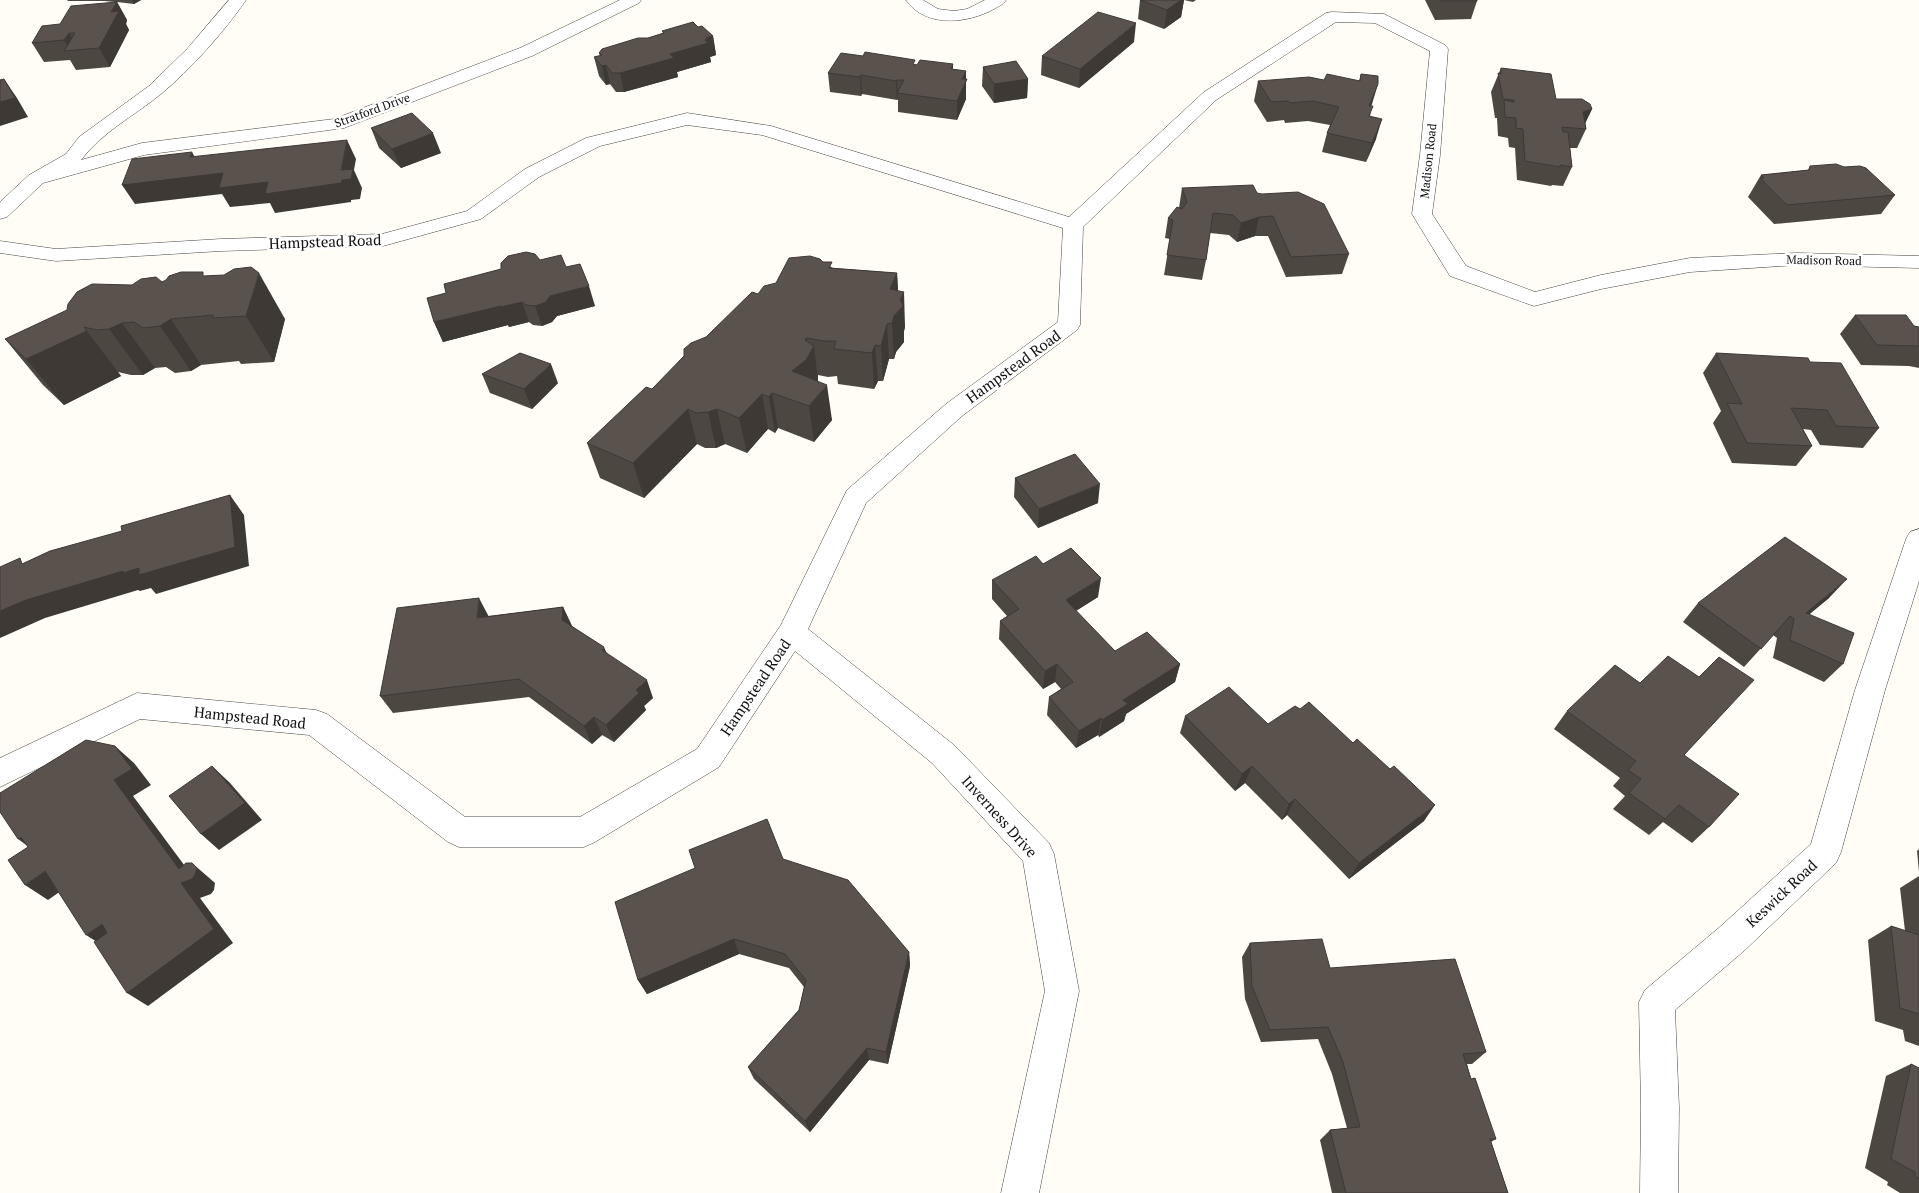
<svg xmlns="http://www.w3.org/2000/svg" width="1919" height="1193" viewBox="0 0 1919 1193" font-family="'PT Serif',serif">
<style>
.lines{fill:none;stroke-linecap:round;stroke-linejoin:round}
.minor-casing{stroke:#444;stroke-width:1}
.minor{fill:#fff;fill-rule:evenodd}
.wall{fill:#4d4742}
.shaded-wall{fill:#3f3936}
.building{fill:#5a524d;stroke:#3f3936}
.labels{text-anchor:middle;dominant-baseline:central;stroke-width:5;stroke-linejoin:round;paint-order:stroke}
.far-street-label{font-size:12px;fill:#111;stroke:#fff}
.street-label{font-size:15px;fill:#111;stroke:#fff}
</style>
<rect width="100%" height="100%" fill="#fffdf5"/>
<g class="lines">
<defs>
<g id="minor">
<path d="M229 0H246C225 31 190 70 161 94 134 116 102 132 81 160L142 143 334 119 520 48 620 0H641L639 3 532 56 344 128 144 155 43 183 7 217 0 219V202L29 175 66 154 79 137 149 86 187 49Z"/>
<path d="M906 0H923L938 9 954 11 967 9 985 0H1006C1003 5 999 6 994 9 967 24 925 28 906 0Z"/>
<path d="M1332 12 1384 14 1445 45 1448 49 1440 155 1432 214 1466 266 1535 292 1601 275 1690 258 1797 253 1919 256V268L1797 265 1690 272 1601 289 1534 306 1450 276 1412 214 1420 155 1430 51 1375 23 1336 22 1216 100 1083 227 1080 325 1077 330 962 416 866 503 808 629 954 745 1049 843 1054 854 1079 991 1039 1193H1001L1045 991 1023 861 932 763 795 651 719 767 595 842 584 847H459L448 842 309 735 140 719 0 787V758L137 693 316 710 327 714 465 817H580L697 749 781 625 847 490 946 404 1058 322 1063 228 762 135 687 125 600 146 539 177 481 219 383 246 221 251 56 261 0 253V241L56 249 221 239 382 234 467 211 525 169 586 138 687 113 771 126 1069 217 1204 92 1326 13Z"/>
<path d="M1919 529V581L1885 690 1841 852 1836 863 1745 950 1675 1010 1679 1108 1678 1193H1640L1641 1108 1639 1002 1645 990 1721 926 1811 844 1855 690 1906 539 1910 532Z"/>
</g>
</defs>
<!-- minor casing -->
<use href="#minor" class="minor-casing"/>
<!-- minor -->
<use href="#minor" class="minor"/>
</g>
<!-- wall -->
<g class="wall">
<path d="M67 0H141L134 4 117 2 127 20 126 24 129 30 110 67 76 70 70 60 44 62 32 43 60 24 115 2 104 1H68Z"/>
<path d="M1140 0H1196L1193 2 1184 0 1181 17 1164 29 1138 19Z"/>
<path d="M1425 0H1477V1L1471 19 1435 20Z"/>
<path d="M698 27 713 36 716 55 710 57 711 62 677 72 678 77 624 92H616L610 84 606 85 599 76 594 57 600 56 599 53 648 38 663 33 662 31Z"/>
<path d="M1134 42 1079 88 1041 75 1042 56Z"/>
<path d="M953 64V69L966 71V99L957 120 898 112V99L897 100 862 94 861 96 830 92 828 73 915 65Z"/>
<path d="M983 67 1028 79 1027 98 994 103 982 86Z"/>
<path d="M1501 68 1556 99 1592 109 1585 123 1586 129 1577 148H1570L1572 167 1563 186 1552 185 1551 186 1517 180 1515 148 1509 147 1508 138 1498 136 1497 118H1495L1491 92Z"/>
<path d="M1361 74 1371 106 1370 117 1376 139 1366 162 1322 152 1327 133 1330 125 1308 121 1285 123 1284 120 1267 122 1254 101 1258 81 1324 80 1359 81Z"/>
<path d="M371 128 441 153 401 168 379 148Z"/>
<path d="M1810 166 1895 195 1881 214 1774 224 1748 197 1761 175 1808 170Z"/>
<path d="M1182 188 1257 193 1349 254 1342 274 1286 277 1268 236H1255L1237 242 1229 235 1210 233 1206 260 1202 280 1164 275 1170 239 1165 238 1168 218 1179 208Z"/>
<path d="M540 260 566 267 595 306 557 316 552 322 542 326 533 325 529 322 509 327 508 325 443 342 434 322 446 293 501 269Z"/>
<path d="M823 262 833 268 897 273 898 291 905 327 904 331V342L896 352 894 359H889L883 381H878L874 389 838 384 837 376 828 377 818 375V381L832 420 814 442 778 428 775 433 768 429 747 453 725 444 716 448H705L697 444 644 498 600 478 587 443 652 389 706 337 758 294Z"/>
<path d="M206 276 285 319 274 362 241 364 239 361 201 365 191 371 175 373 166 367 155 368 143 375H131L118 372 121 376 64 405 43 385 5 339 132 285 162 282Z"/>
<path d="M1855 315 1919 327V368L1909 366 1861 365 1840 334Z"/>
<path d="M1716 353 1810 362 1879 428 1863 448 1820 445 1811 430 1803 429 1812 446 1796 466 1732 463 1713 423 1721 411 1703 373Z"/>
<path d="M482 374 558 383 532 409 490 393Z"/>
<path d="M1015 478 1098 503 1038 528 1014 497Z"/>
<path d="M1043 564 1098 597 1076 611 1115 651 1180 664 1175 682 1126 714 1124 721 1099 737 1098 735 1076 748 1047 715 1049 697 1061 689 1055 682 1043 689 999 639 1000 621 1007 616 992 599V580Z"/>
<path d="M1829 598 1809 614 1843 664 1824 682 1773 658 1777 638 1773 635 1744 667 1683 622 1698 603Z"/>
<path d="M563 607 572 626 607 654 653 698 644 706 646 710 614 742 602 735 592 744 529 697 393 713 380 696 489 616Z"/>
<path d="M1567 711 1684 755 1709 827 1692 843 1663 822 1649 835 1613 809 1625 796 1613 786 1620 778 1554 729Z"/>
<path d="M1185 716 1268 724 1424 821 1349 879 1287 815 1282 820 1245 783 1235 791 1180 733Z"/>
<path d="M1919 849V872L1917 851Z"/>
<path d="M783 859 909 952 910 966 888 1064 869 1060 810 1132 754 1079 748 1067 799 1010 804 987 789 968 739 954 647 994 638 980Z"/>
<path d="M1919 876V1046L1905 1041 1903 1030 1875 1021 1868 940 1891 926 1905 931 1900 888Z"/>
<path d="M1250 943 1330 968 1486 1052 1472 1064H1467L1471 1079 1496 1139 1491 1142 1508 1193H1332L1320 1140 1330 1130 1347 1128 1332 1074 1318 1039 1261 1042 1245 999 1242 957Z"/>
<path d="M1911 1064 1919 1068V1193H1900L1887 1185 1888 1182 1865 1168 1886 1076Z"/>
</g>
<!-- shaded-wall -->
<g class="shaded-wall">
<path d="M132 0H141L134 4Z"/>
<path d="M1181 0H1184L1181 17 1164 29 1167 10Z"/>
<path d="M117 2 127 20 126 24 129 30 110 67 99 48 111 12Z"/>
<path d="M1136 23 1134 42 1079 88 1080 69Z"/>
<path d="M69 33 79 49 70 50 64 40Z"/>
<path d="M713 36 716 55 710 57 711 62 677 72 678 77 624 92 620 73 705 40 706 38Z"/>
<path d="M606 65 610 84 606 85 602 66Z"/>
<path d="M966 71V99L957 120V101L962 79Z"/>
<path d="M861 75 862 94 861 96 860 77Z"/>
<path d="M4 79 17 98 28 117 0 126V102Z"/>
<path d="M1028 79 1027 98 994 103V84Z"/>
<path d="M897 80 898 99 897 100 896 81Z"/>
<path d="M1378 84 1372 104 1364 125 1369 106Z"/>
<path d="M1592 109 1583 128V112Z"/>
<path d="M1382 119 1376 139 1366 162 1372 143Z"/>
<path d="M433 133 441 153 401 168 392 149Z"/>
<path d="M347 140 356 159 354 170 362 188 360 199 351 200V202L275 213 270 203 230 207 222 194 135 204 122 185 190 157 192 152 203 172 223 173 341 170Z"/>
<path d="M1259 217 1255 236 1237 242 1241 223Z"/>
<path d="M259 273 285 319 274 362 246 316Z"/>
<path d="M897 273 899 309 900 299 904 292 905 327 904 331V342L896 352 894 359 890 289Z"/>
<path d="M589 286 595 306 557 316 552 322 542 326 535 306 550 296Z"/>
<path d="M522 302 529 322 509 327 508 325 443 342 434 322 501 306Z"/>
<path d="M171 319 201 365 191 371 160 326Z"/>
<path d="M122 323 155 368 143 375 109 329Z"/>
<path d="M887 324 889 359 883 381 881 346Z"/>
<path d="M87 331 121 376 64 405 26 359Z"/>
<path d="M806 338 809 356 814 346 818 381 792 371 805 340Z"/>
<path d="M875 345 878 381 874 389 872 353Z"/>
<path d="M551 364 558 383 532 409 524 389Z"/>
<path d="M827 385 832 420 814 442 809 406Z"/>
<path d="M772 393 778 428 775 433 769 397Z"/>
<path d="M762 394 768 429 747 453 739 418Z"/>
<path d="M688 409 697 444 644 498 633 463Z"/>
<path d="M717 409 725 444 716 448 708 412Z"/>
<path d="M1100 484 1098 503 1038 528 1039 509Z"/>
<path d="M230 495 244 515 249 566 156 594 151 588 140 591 138 590 45 618 0 638V611Z"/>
<path d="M1101 578 1098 597 1064 618 1066 600Z"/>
<path d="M1847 579 1829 598 1793 628 1806 613Z"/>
<path d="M479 598 489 617 477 618Z"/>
<path d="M563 607 572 626 562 620Z"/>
<path d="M604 647 612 665 602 650Z"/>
<path d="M1057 664 1055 682 1043 689 1045 671Z"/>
<path d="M1180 664 1175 682 1126 714 1124 721 1099 737 1102 720 1123 700Z"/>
<path d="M647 680 653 698 644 706 646 710 614 742 606 725 636 690Z"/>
<path d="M594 717 602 735 592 744 584 726Z"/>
<path d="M1101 718 1098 735 1076 748 1079 731Z"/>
<path d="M115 746 134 763 151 785 133 796 193 877 192 863 215 883 214 890 211 894 200 898 233 943 148 1006 127 993 181 883 114 780Z"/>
<path d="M212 766 230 783 262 820 219 850 201 834Z"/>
<path d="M1252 766 1245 783 1235 791 1242 774Z"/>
<path d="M1295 799 1287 815 1282 820 1289 804Z"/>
<path d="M1435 805 1424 821 1349 879 1359 863Z"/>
<path d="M21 837 40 855 18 839Z"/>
<path d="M45 871 68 886 48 900 25 885Z"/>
<path d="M102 924 123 938 108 949 86 935Z"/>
<path d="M734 939 739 954 647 994 638 980Z"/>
<path d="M909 952 910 966 888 1064 886 1052Z"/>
<path d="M867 1048 869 1060 810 1132 805 1121Z"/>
</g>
<!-- building -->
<g class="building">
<path d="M1140 0H1181L1167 10Z"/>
<path d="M1440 0H1477V1H1441Z"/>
<path d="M117 2 111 12 119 11 99 48 64 51 75 33H69L64 40 32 43 42 26 60 24 71 6Z"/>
<path d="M1098 12 1136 23 1080 69 1042 56Z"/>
<path d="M693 22 698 27 702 26 713 36 706 38 707 39 705 40 708 43 670 54 674 58 620 73H612L606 65 602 66 594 57 602 55 599 53 602 49 638 38H648L664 33 662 31Z"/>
<path d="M865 52 915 60 913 64 917 65 920 60 953 64 951 69 966 71 962 79H967L957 101 897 93 904 80H897L896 81 861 75 860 77 828 73 841 53 863 56Z"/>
<path d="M1016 61 1028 79 994 84 983 67Z"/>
<path d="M1501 68 1551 74 1556 99H1582L1590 104 1592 109 1583 112 1586 129 1562 127 1563 132H1568L1572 167 1560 165V167L1525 161 1523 129 1516 128V118L1505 117 1504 100 1514 102V100L1503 99 1498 73 1501 74Z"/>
<path d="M1327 74 1360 81 1361 74 1378 76V84L1369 106H1373L1369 116 1382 119 1372 143 1327 133 1339 107 1313 101 1290 103 1288 101 1271 102 1258 81 1309 77 1324 80Z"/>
<path d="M4 79 15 98 0 102V80Z"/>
<path d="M412 113 433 133 392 149 371 128Z"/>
<path d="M347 140 341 170 353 169 351 179 342 180 341 183 265 194 268 182 219 188 223 173 122 185 132 159 192 152 190 157Z"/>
<path d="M1836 164 1844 167 1860 166 1866 168 1895 195 1787 205 1760 178H1764L1761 175 1809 170 1810 166Z"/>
<path d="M1253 185 1257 193 1262 194 1298 192 1324 204 1349 254 1291 257 1273 216 1259 217 1241 223 1233 215 1213 213 1206 260 1167 255 1173 220 1168 218 1177 207 1182 209 1187 202 1182 188Z"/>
<path d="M526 252 535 254 540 260 561 255 566 267 580 264 589 286 550 296 546 302 535 306 526 305 522 302 501 307V306L434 322 427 298 446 293 444 284 501 269V263L508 256Z"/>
<path d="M810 256 820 259 823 262H832L829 268 897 273 890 289 904 292 900 299 903 306 894 316 892 323 887 324 881 346 875 345 872 353 834 349 836 341H824L806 338 805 340 814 346 806 360 792 371 827 385 809 406 772 393 769 397 762 394 739 418 717 409 708 412 696 413 688 409 633 463 587 443 646 387 652 389 684 356V349L691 343 706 337 752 292 758 294 764 286 776 283 789 258Z"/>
<path d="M251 267 259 273 246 316 213 318V315L171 319 160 326 143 328 134 322 122 323 109 329 97 330 84 327 87 331 26 359 5 339 67 310 68 304 77 292 92 284 132 285 141 279 156 277 162 282 166 280 169 276 181 272H203V276L224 275 234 269Z"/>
<path d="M1855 315H1906L1914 326 1919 327V346L1877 345Z"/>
<path d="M520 353 551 364 524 389 482 374Z"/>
<path d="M1716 353 1808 358 1810 362 1841 363 1879 428 1836 426 1827 410 1791 408 1812 446 1747 443 1727 403 1742 404Z"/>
<path d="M1075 454 1100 484 1039 509 1015 478Z"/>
<path d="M230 495 235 547 139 575V568L123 573V571L26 600 0 611V567L20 558 22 564 50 551 122 531 121 526Z"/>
<path d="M1785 537 1847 579 1806 613 1854 633 1843 664 1790 640 1794 619 1790 616 1761 649 1698 603Z"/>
<path d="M1071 548 1101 578 1066 600 1115 651 1147 632 1180 664 1123 700 1128 704 1102 720 1101 718 1079 731 1049 697 1073 682 1057 664 1045 671 1000 621 1019 609 992 580 1036 556 1043 564Z"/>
<path d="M479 598 477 618 563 607 562 620 604 647 602 650 647 680 636 690 639 693 606 725 594 717 584 726 519 679 380 696 397 608Z"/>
<path d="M1668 656 1699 677 1719 657 1754 680 1684 755 1739 794 1709 827 1679 805 1665 819 1629 793 1641 779 1628 770 1636 761 1567 711 1615 665 1640 683Z"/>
<path d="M1229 687 1268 724 1295 706 1300 709 1309 702 1353 743 1357 739 1390 769 1394 766 1435 805 1359 863 1295 799 1289 804 1252 766 1242 774 1185 716Z"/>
<path d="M86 740 115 746 132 769 114 780 179 869 186 863H192L197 868 195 875 192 879 181 883 214 929 127 993 94 942 107 933 102 924 86 935 45 871 25 885 8 860 28 847 21 837 18 839 0 812V793Z"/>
<path d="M212 766 245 803 201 834 169 796Z"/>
<path d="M767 819 783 859 848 880 909 952 886 1052 867 1048 805 1121 748 1067 799 1010 806 980 785 954 734 939 638 980 615 902 695 868 689 850Z"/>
<path d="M1891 926 1919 935V1014L1900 1008Z"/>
<path d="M1322 939 1330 968 1455 959 1486 1052 1463 1054 1471 1079 1475 1078 1496 1139H1490L1508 1193H1346L1330 1130 1360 1127 1343 1062 1328 1027 1270 1030 1252 986 1250 943Z"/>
<path d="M1911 1064 1919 1068V1179L1915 1176V1172L1891 1159Z"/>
</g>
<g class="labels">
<!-- far-street labels -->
<g class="far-street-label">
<text transform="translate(372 110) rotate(-20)">Stratford Drive</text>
<text transform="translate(1428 161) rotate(-84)">Madison Road</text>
<text transform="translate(1824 260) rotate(1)">Madison Road</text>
</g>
<!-- street labels -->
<g class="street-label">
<text transform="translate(325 241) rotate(-2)">Hampstead Road</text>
<text transform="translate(1013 366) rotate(-36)">Hampstead Road</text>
<text transform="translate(755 687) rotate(-56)">Hampstead Road</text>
<text transform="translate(250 717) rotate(6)">Hampstead Road</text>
<text transform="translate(1000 816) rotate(48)">Inverness Drive</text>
<text transform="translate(1781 893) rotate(-43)">Keswick Road</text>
</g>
</g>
</svg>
